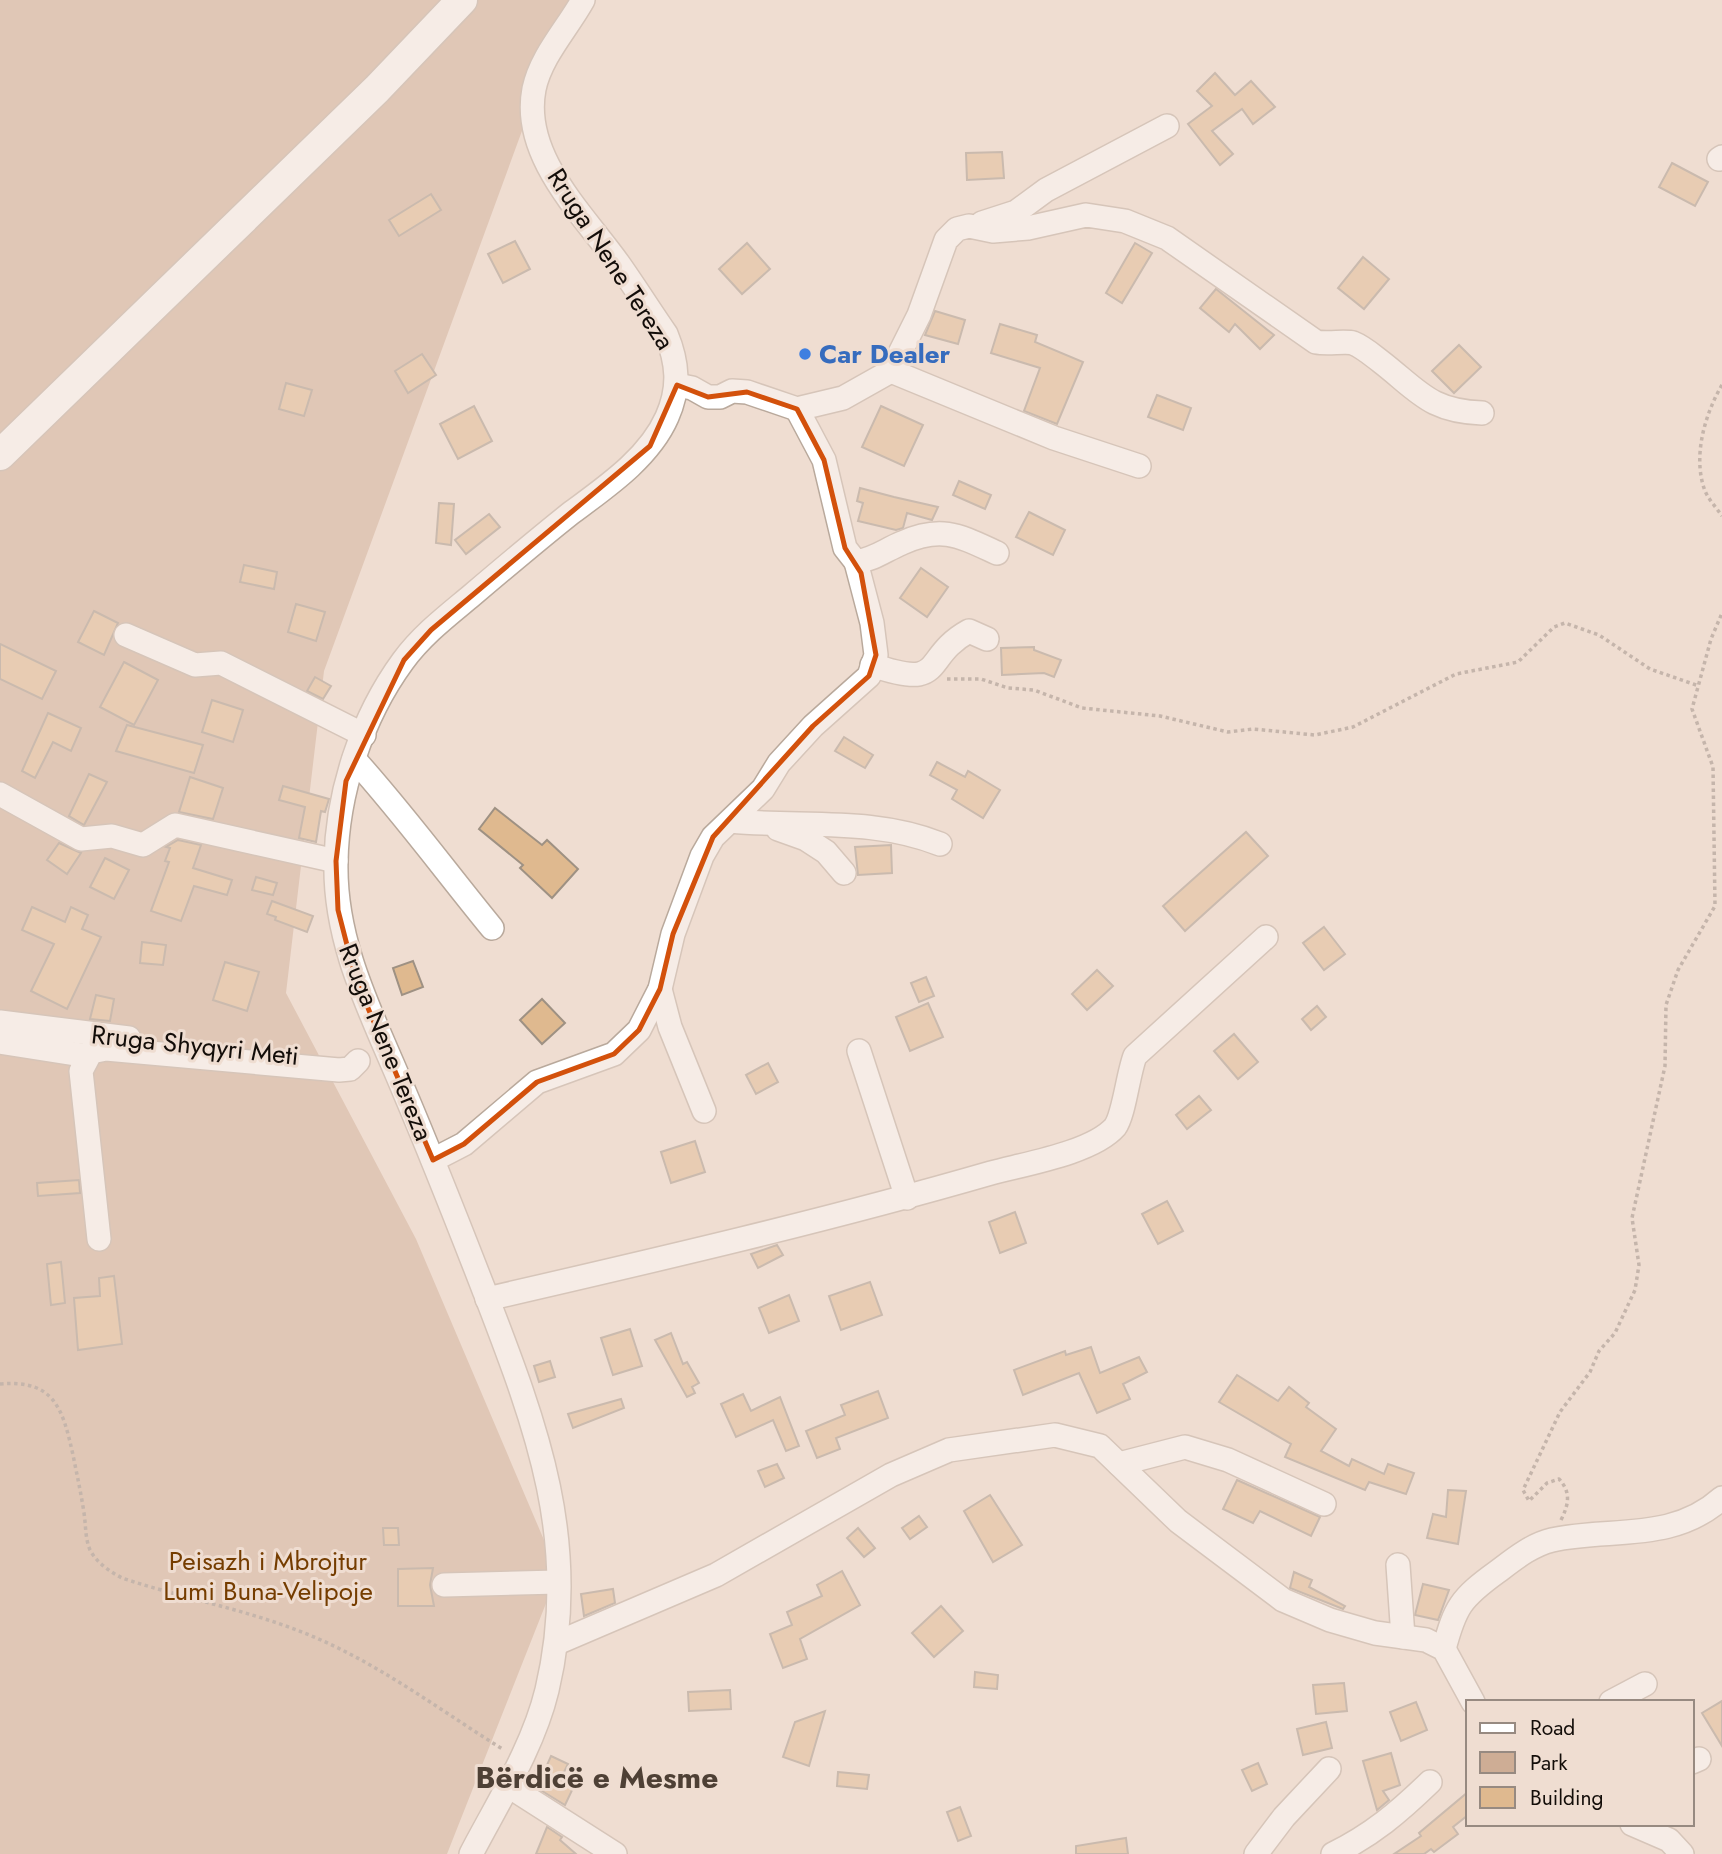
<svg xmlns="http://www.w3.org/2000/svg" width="1722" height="1854" viewBox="0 0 1722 1854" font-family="Jost,sans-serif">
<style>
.green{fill:#cead95}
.building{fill:#dfb98f;stroke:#9e9183;stroke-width:2}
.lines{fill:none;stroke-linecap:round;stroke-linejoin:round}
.minor-casing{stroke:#b9a99c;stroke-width:26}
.major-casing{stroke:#b9a99c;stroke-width:33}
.path{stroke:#92857c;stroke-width:3.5;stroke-dasharray:3.5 3.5;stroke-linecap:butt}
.minor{stroke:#fff;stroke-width:23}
.major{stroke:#fff;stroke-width:30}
.marked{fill:none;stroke:#d3510c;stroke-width:5;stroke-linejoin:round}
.shop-dot{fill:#3f7fe0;stroke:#efddd1;stroke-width:2.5}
.labels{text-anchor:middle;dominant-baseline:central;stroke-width:6;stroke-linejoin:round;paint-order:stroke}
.street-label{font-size:26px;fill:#130d09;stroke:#efddd1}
.shop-label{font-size:26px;font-weight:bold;fill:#366cbe;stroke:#efddd1;text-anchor:start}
.park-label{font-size:26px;fill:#753d00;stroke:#efddd1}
.quarter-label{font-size:30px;font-weight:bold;fill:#4e4035;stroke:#efddd1}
</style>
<rect width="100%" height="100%" fill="#efddd1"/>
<!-- green -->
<path class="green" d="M0 0H570L324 671 286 993 416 1239 558 1573 447 1854H0Z"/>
<!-- building -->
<g class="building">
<path d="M1215 73 1235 95 1251 81 1275 107 1253 124 1242 109 1212 131 1233 154 1220 165 1188 124 1212 106 1197 91Z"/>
<path d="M1002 152 1004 178 967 180 966 153Z"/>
<path d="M1672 163 1708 182 1695 206 1659 187Z"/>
<path d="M431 194 441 210 399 236 389 220Z"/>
<path d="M515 241 530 269 503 283 488 254Z"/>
<path d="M747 243 770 269 742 294 719 269Z"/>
<path d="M1135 243 1152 253 1122 303 1106 293Z"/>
<path d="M1363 257 1389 279 1364 309 1338 288Z"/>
<path d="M1216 289 1274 335 1260 349 1235 324 1229 332 1200 308Z"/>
<path d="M935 311 965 320 958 344 925 335Z"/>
<path d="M1000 324 1037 335 1035 342 1083 362 1057 424 1024 411 1040 368 991 353Z"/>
<path d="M1459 345 1481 367 1454 393 1432 371Z"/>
<path d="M422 354 436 375 408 393 395 371Z"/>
<path d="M286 383 312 390 304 416 279 409Z"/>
<path d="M1157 395 1191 408 1183 430 1148 417Z"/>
<path d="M474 406 492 441 458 459 440 424Z"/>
<path d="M881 406 923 425 904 466 862 447Z"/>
<path d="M959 481 991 495 985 509 953 495Z"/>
<path d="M860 488 894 497 938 507 932 520 907 513 903 528 896 530 858 521 863 503 857 501Z"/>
<path d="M439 503 454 504 451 545 436 543Z"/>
<path d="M1029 512 1065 530 1053 555 1016 537Z"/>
<path d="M489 514 500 527 466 554 455 540Z"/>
<path d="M244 565 277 572 274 589 240 582Z"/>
<path d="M921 568 948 587 927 617 900 598Z"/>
<path d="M296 604 325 612 316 641 288 632Z"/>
<path d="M94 611 118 623 104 655 78 642Z"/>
<path d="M0 644 56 671 42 699 0 679Z"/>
<path d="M1034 647V650L1061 660 1054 677 1044 673 1002 675 1001 648Z"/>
<path d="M124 662 158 680 134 725 100 707Z"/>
<path d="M315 677 331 686 323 699 307 691Z"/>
<path d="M212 700 243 710 233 742 202 732Z"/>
<path d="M48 713 81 728 71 751 53 742 35 778 22 771Z"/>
<path d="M127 725 203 745 194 773 116 751Z"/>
<path d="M844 737 873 755 865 768 835 751Z"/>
<path d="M937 762 965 777 968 771 1000 790 983 818 952 799 957 790 930 775Z"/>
<path d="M89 774 107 782 84 825 69 816Z"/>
<path d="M190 777 223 788 213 819 179 812Z"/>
<path d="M283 786 329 799 325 812 321 811 316 842 299 838 305 807 279 800Z"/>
<path d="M495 808 542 845 547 840 578 869 552 898 520 868 523 865 479 829Z"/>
<path d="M1246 832 1268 856 1185 931 1163 906Z"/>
<path d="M178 840 201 845 193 868 232 880 227 895 194 886 181 921 151 911 169 862 165 861 170 848 166 847Z"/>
<path d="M59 843 81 853 67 874 47 860Z"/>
<path d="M891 845 892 873 858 875 855 847Z"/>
<path d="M105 858 129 870 114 899 90 887Z"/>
<path d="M256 877 277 883 273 895 252 890Z"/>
<path d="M272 901 313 916 307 932 275 920 276 917 267 914Z"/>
<path d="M32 907 65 922 71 907 88 915 82 929 101 937 67 1009 31 991 54 944 22 930Z"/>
<path d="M1324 927 1345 954 1324 970 1303 943Z"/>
<path d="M142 942 166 945 163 965 140 963Z"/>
<path d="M413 961 423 987 402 995 393 968Z"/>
<path d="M225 962 259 972 247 1011 213 1000Z"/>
<path d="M1097 970 1113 986 1087 1010 1072 994Z"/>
<path d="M926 977 934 996 919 1002 911 983Z"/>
<path d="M96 995 114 999 110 1021 90 1019Z"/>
<path d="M542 999 565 1023 542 1044 520 1020Z"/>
<path d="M928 1003 943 1037 910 1051 896 1017Z"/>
<path d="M1317 1006 1326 1017 1311 1030 1302 1019Z"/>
<path d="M1234 1034 1258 1062 1238 1079 1214 1051Z"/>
<path d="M768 1063 778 1082 756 1094 746 1075Z"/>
<path d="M1199 1096 1211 1110 1187 1129 1176 1115Z"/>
<path d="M695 1141 705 1172 671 1183 661 1152Z"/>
<path d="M79 1180 80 1193 38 1196 37 1183Z"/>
<path d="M1167 1201 1183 1231 1158 1244 1142 1214Z"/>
<path d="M1015 1212 1026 1243 1000 1253 989 1222Z"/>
<path d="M777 1245 783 1255 758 1268 751 1254Z"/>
<path d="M61 1262 65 1303 51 1305 47 1264Z"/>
<path d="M114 1276 122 1344 78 1350 74 1298 100 1296 99 1278Z"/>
<path d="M870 1282 882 1315 841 1330 829 1296Z"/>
<path d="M789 1295 799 1321 769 1333 759 1308Z"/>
<path d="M630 1329 642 1366 613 1375 601 1338Z"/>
<path d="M671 1333 683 1364 687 1362 699 1383 692 1387 695 1393 687 1397 655 1340Z"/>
<path d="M1091 1347 1100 1373 1139 1357 1147 1372 1123 1384 1130 1399 1097 1413 1079 1373 1023 1395 1014 1370 1065 1351 1066 1355Z"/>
<path d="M550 1361 555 1377 539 1382 534 1366Z"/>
<path d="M1237 1375 1278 1401 1289 1387 1309 1403 1306 1407 1336 1429 1321 1451 1349 1466 1352 1459 1384 1474 1388 1464 1414 1473 1406 1494 1369 1482 1365 1490 1285 1457 1291 1444 1219 1402Z"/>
<path d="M878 1391 888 1418 836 1438 840 1449 817 1458 806 1431 845 1415 841 1405Z"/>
<path d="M743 1394 751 1411 780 1397 799 1446 786 1451 773 1420 736 1437 721 1404Z"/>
<path d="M621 1399 624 1408 573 1428 568 1414Z"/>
<path d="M777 1464 784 1478 765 1487 758 1471Z"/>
<path d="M1237 1480 1320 1517 1311 1536 1260 1511 1253 1523 1223 1509Z"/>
<path d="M1448 1490 1466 1491 1458 1544 1427 1538 1433 1514 1446 1517Z"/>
<path d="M990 1495 1022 1545 993 1562 964 1511Z"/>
<path d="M919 1516 927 1527 910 1539 902 1528Z"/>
<path d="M383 1528H398L399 1545H384Z"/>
<path d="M858 1528 875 1548 864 1557 847 1538Z"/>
<path d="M433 1568 430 1585 434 1606H398V1569Z"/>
<path d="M842 1571 860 1605 800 1639 807 1659 783 1668 770 1634 792 1625 787 1612 822 1596 817 1585Z"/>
<path d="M1294 1572 1312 1580 1309 1587 1345 1606 1343 1609 1290 1588Z"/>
<path d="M1423 1584 1449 1590 1438 1620 1415 1615Z"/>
<path d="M613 1589 615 1603 584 1616 581 1594Z"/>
<path d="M941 1606 963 1631 934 1657 912 1633Z"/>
<path d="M975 1672 998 1675 997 1689 974 1687Z"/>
<path d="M1344 1683 1347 1711 1316 1714 1313 1685Z"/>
<path d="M730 1690 731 1709 689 1711 688 1692Z"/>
<path d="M1722 1701V1746L1702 1713Z"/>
<path d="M1416 1702 1427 1730 1401 1741 1390 1712Z"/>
<path d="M825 1711 809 1766 783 1757 795 1722Z"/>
<path d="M1326 1722 1332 1748 1303 1755 1297 1729Z"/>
<path d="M1391 1753 1400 1785 1383 1791 1389 1800 1377 1810 1363 1761Z"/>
<path d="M551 1756 568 1764 560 1780 574 1786 565 1805 529 1783 536 1769 544 1772Z"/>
<path d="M1258 1763 1267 1784 1252 1791 1242 1770Z"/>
<path d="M838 1772 869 1775 867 1789 837 1786Z"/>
<path d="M1468 1792V1815L1453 1827 1458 1834 1434 1852 1431 1849 1424 1854H1394L1421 1836 1419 1833Z"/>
<path d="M960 1807 971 1836 958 1841 947 1812Z"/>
<path d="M547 1827 562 1837 560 1840 576 1854H536Z"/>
<path d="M1126 1838 1128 1854H1076V1846Z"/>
</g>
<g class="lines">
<defs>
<g id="minor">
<path d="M1719 159 1722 157"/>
<path d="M982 223 1016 212 1046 190 1167 126"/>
<path d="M891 371 1054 438 1139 466"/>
<path d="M677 385 692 388 708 397H720L732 391 747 392 797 409 843 398 891 371 919 315 946 240 957 229 969 226 993 231 1028 228 1086 215 1125 221 1167 238 1316 342C1327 344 1346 341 1353 343 1363 347 1371 354 1380 361 1419 391 1429 411 1482 413"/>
<path d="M797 409 824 460 845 548 856 562C875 559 885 550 902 543 942 525 960 536 997 553"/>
<path d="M126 635 195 665 221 663 364 735"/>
<path d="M872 665C948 691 920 658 969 631L987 639"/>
<path d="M354 759C403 813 446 872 492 928"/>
<path d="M0 794 81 839 112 836 143 845 175 825 336 861"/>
<path d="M731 821C802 828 872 817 940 844"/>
<path d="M778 829 806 839 826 852 844 873"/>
<path d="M660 989 670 1027 704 1111"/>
<path d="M0 1022 129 1038"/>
<path d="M0 1042 88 1056"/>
<path d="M859 1051 907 1198"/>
<path d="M433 1160 464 1144 537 1082 614 1054 639 1030 660 989 673 934 702 856 713 837 763 789 779 763 813 726 869 676 876 655 872 623 856 562"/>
<path d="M99 1239 81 1071 91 1052 106 1049 339 1070 350 1069 358 1061"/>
<path d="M487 1299C656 1260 825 1221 991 1173 1024 1164 1092 1153 1115 1127 1124 1115 1128 1074 1135 1056L1266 937"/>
<path d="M1119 1464 1185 1447 1228 1460 1324 1504"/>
<path d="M1398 1565 1403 1637"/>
<path d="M444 1585 558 1582"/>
<path d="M557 1643 716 1575 891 1475 949 1450 1055 1435 1100 1446 1178 1521 1283 1600 1330 1620 1375 1633 1426 1640 1444 1649 1473 1702"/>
<path d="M1444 1649C1455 1607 1461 1598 1497 1572 1513 1560 1531 1545 1552 1540 1610 1527 1672 1543 1722 1498"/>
<path d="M1611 1702 1645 1684"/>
<path d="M1692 1762 1699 1759"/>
<path d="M507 1785 615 1854"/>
<path d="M1632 1824 1669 1840 1682 1854"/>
<path d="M471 1854C498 1802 533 1748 547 1690 582 1543 536 1425 484 1290 458 1223 432 1157 404 1091 373 1016 334 945 336 862 337 792 362 717 403 661 422 635 447 616 471 596 504 568 537 540 571 513 606 487 649 458 667 417 680 388 678 363 666 334 650 311 635 287 618 263 583 214 521 156 534 89 541 56 567 29 583 0"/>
<path d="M1256 1854 1284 1817 1329 1769"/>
<path d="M1333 1854C1372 1835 1399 1812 1430 1782"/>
</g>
<path id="major" d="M0 455 377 89 462 0"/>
</defs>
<!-- minor casing -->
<use href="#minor" class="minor-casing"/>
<!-- major casing -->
<use href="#major" class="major-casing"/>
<!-- path -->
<g class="path">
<path d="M1722 385C1705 414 1693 455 1704 488 1707 498 1716 507 1722 516"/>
<path d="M947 679H981L1008 688 1034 690 1082 708 1160 716 1228 732 1253 729 1315 735 1353 727 1456 674 1518 662 1554 627 1565 623 1599 635 1650 669 1699 686"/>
<path d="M0 1384C55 1379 63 1410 73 1455 77 1475 81 1493 84 1513 86 1526 85 1538 90 1550 97 1563 109 1571 122 1578 188 1600 256 1611 321 1640 386 1669 443 1712 504 1750"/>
<path d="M1561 1520C1569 1504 1571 1492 1559 1479L1547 1483 1529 1501 1523 1490 1560 1412 1590 1372 1599 1351 1615 1333 1635 1290 1639 1265 1632 1218 1665 1066 1666 1005 1678 970 1715 906 1713 767 1692 709 1711 639 1722 613"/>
</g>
<!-- minor -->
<use href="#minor" class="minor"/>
<!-- major -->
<use href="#major" class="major"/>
</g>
<!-- marked area -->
<path d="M0 0H1722V1854H0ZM677 385 708 397 747 392 797 409 824 460 845 548 861 573 876 655 869 676 813 726 713 837 673 934 660 989 639 1030 614 1054 537 1082 464 1144 433 1160 356 980 338 910 336 861 346 781 404 660 431 630 650 446Z" fill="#efddd1" fill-opacity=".55" fill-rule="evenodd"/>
<path class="marked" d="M677 385 708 397 747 392 797 409 824 460 845 548 861 573 876 655 869 676 813 726 713 837 673 934 660 989 639 1030 614 1054 537 1082 464 1144 433 1160 356 980 338 910 336 861 346 781 404 660 431 630 650 446Z"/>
<!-- markers -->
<circle class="shop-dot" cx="805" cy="354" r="7"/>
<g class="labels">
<!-- street labels -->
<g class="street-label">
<text transform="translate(611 259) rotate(57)">Rruga Nene Tereza</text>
<text transform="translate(386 1042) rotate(68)">Rruga Nene Tereza</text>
<text transform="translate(195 1045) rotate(6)">Rruga Shyqyri Meti</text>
</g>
<!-- shop labels -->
<g class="shop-label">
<text x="819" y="354">Car Dealer</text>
</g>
<!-- park labels -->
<g class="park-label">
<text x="268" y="1561">Peisazh i Mbrojtur<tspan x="268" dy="30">Lumi Buna-Velipoje</tspan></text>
</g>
<!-- quarter labels -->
<g class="quarter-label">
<text x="597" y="1777">Bërdicë e Mesme</text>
</g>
</g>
<!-- legend -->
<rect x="1466" y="1700" width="228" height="126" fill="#efddd1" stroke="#978a81" stroke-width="2"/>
<rect x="1480" y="1723" width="35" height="10" fill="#ffffff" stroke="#978a81" stroke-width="2"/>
<text x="1530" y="1735" font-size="21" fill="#130d09">Road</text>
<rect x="1480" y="1752" width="35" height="21" fill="#cead95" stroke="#978a81" stroke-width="2"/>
<text x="1530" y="1770" font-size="21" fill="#130d09">Park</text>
<rect x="1480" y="1787" width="35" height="21" fill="#dfb98f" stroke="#978a81" stroke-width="2"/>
<text x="1530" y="1805" font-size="21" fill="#130d09">Building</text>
</svg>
